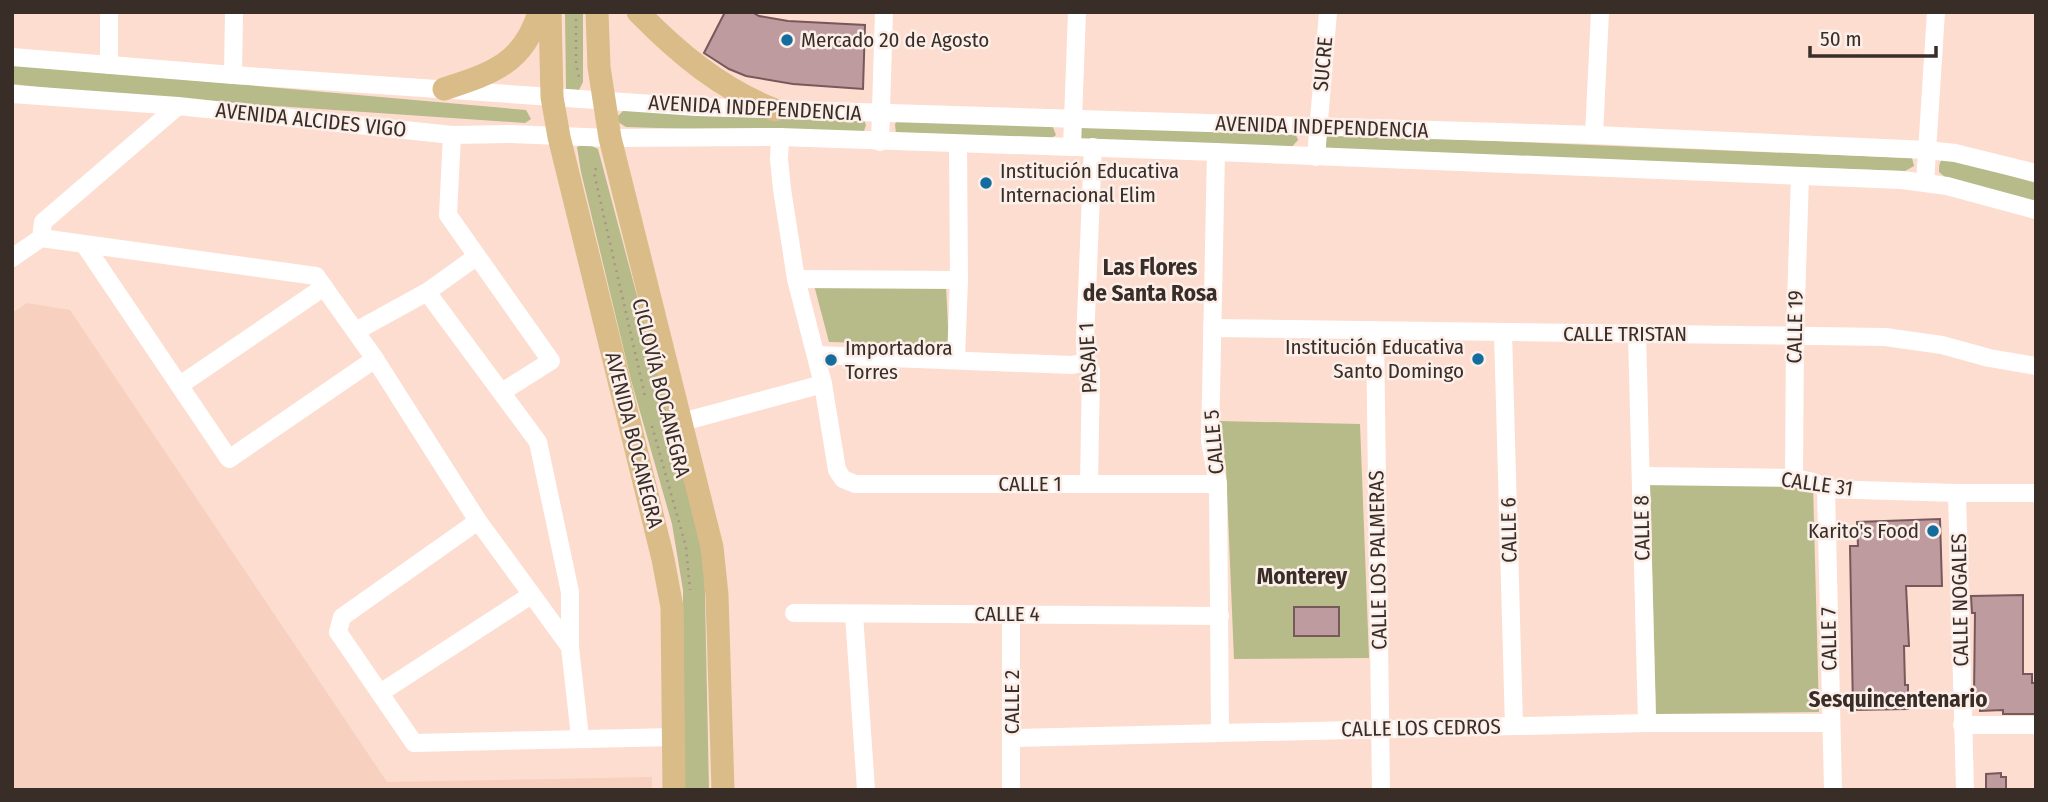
<svg xmlns="http://www.w3.org/2000/svg" width="2048" height="802" viewBox="0 0 2048 802" font-family="'Fira Sans Condensed',sans-serif">
<style>
.built{fill:#f8d0bf}
.green{fill:#b7ba89}
.building{fill:#be9b9f;stroke:#77585b;stroke-width:2}
.lines{fill:none;stroke-linecap:round;stroke-linejoin:round}
.path{stroke:#aa9288;stroke-width:2.5;stroke-dasharray:2 5;stroke-linecap:butt}
.minor{stroke:#fff;stroke-width:18}
.major{stroke:#dabc89;stroke-width:23}
.poi-dot{fill:#156d9d;stroke:#fcefe9;stroke-width:2.5}
.labels{text-anchor:middle;dominant-baseline:central;stroke-width:5;stroke-linejoin:round;paint-order:stroke}
.poi-label{font-size:21px;fill:#392d27;stroke:#fcefe9;text-anchor:start}
.street-label{font-size:21px;fill:#392d27;stroke:#fcefe9}
.neighbourhood-label{font-size:23px;font-weight:bold;fill:#392d27;stroke:#fcefe9}
</style>
<rect width="100%" height="100%" fill="#fdddcf"/>
<!-- built -->
<path class="built" d="M27 303 70 310 387 782 652 777V790H12V313Z"/>
<!-- green -->
<g class="green">
<path d="M565 12H583V82L579 90 566 89Z"/>
<path d="M12 64 526 110 531 119 525 123 113 95 12 84Z"/>
<path d="M624 110 863 118 866 125 864 131 858 134 626 127 618 122V116Z"/>
<path d="M898 120 1052 125 1056 135 1049 140 896 134 895 124Z"/>
<path d="M1084 125 1291 131 1296 135 1298 140 1290 149 1085 142 1079 138V128Z"/>
<path d="M1322 134 1912 158 1914 166 1905 171 1328 150 1323 148Z"/>
<path d="M586 143 598 149 704 548 709 790H684L683 590 672 524 631 380 581 172 577 147Z"/>
<path d="M1945 157 2036 183V203L1946 178 1939 172C1939 165 1939 161 1945 157Z"/>
<path d="M814 285 946 286 949 345 829 342Z"/>
<path d="M1218 421 1360 424 1369 658 1234 659 1226 467Z"/>
<path d="M1650 480 1813 485 1819 712 1656 714Z"/>
</g>
<!-- building -->
<g class="building">
<path d="M725 12H752L759 16 788 21 865 25 863 89 793 84 746 76 729 69 704 53Z"/>
<path d="M1940 519 1942 586H1906L1909 646H1904L1905 685H1908V709L1853 710 1850 546H1858L1857 522Z"/>
<path d="M2023 595V674H2032V683H2036V714H2003V710L1980 711V696H1974L1975 613H1972L1971 596Z"/>
<rect x="1294" y="607" width="45" height="29"/>
<path d="M2001 773V777H2006V790H1986V774Z"/>
</g>
<g class="lines">
<!-- path -->
<g class="path">
<path d="M576 12V65L579 77"/>
<path d="M596 168 594 173 645 396"/>
<path d="M652 426 686 547 690 590"/>
</g>
<!-- minor -->
<g class="minor">
<path d="M109 12V65"/>
<path d="M12 57 233 75 697 107 1594 135 1927 150 1955 153 2036 173"/>
<path d="M233 75 234 12"/>
<path d="M12 94 178 106 452 135 511 134 610 138 780 137 1216 152 1902 180 1947 186 2036 210"/>
<path d="M452 135 448 215 551 361 502 392"/>
<path d="M1594 135 1600 12"/>
<path d="M780 137 779 159 782 189 796 279 823 384 837 470 843 479 855 484H1218"/>
<path d="M880 142 884 12"/>
<path d="M1072 147 1077 12"/>
<path d="M1216 152 1210 441 1218 484 1220 732"/>
<path d="M1316 157 1328 12"/>
<path d="M1925 183 1936 12"/>
<path d="M41 238 316 276 375 359 478 521 570 647 580 737"/>
<path d="M84 244 229 459 375 359"/>
<path d="M12 258 41 238 43 222 178 106"/>
<path d="M796 279 959 280"/>
<path d="M427 292 538 442 570 592V647"/>
<path d="M1212 328 1885 337 1942 345 1989 358 2036 366"/>
<path d="M1375 330 1381 790"/>
<path d="M356 331 427 292 476 257"/>
<path d="M1503 333 1514 726"/>
<path d="M1637 333 1647 723"/>
<path d="M816 355 1072 365 1086 362"/>
<path d="M956 359 959 280 958 145"/>
<path d="M180 385 324 287"/>
<path d="M682 422 823 384"/>
<path d="M1641 476 1794 478 1814 482 1826 489 1957 493H2036"/>
<path d="M1794 478 1795 335 1800 176"/>
<path d="M1089 484 1091 371 1086 362 1085 341 1093 147"/>
<path d="M1826 489 1833 790"/>
<path d="M1957 493 1965 790"/>
<path d="M478 521 342 617 338 632 414 743 674 737"/>
<path d="M794 613 1220 616"/>
<path d="M854 614 866 790"/>
<path d="M380 693 531 595"/>
<path d="M1962 725H2036"/>
<path d="M1012 738 1647 723H1830"/>
<path d="M1011 790V614"/>
</g>
<!-- major -->
<g class="major">
<path d="M550 12 552 97 559 137 663 559 672 607 674 790"/>
<path d="M597 12 599 67 610 138 712 547 717 595 723 790"/>
<path d="M638 12C678 53 721 89 775 110"/>
<path d="M444 89C490 74 524 64 539 12"/>
</g>
</g>
<!-- markers -->
<g class="poi-dot">
<circle cx="787" cy="40" r="7"/>
<circle cx="986" cy="183" r="7"/>
<circle cx="1478" cy="359" r="7"/>
<circle cx="831" cy="360" r="7"/>
<circle cx="1933" cy="531" r="7"/>
</g>
<g class="labels">
<!-- poi labels -->
<g class="poi-label">
<text x="801" y="40">Mercado 20 de Agosto</text>
<text x="1000" y="171">Institución Educativa<tspan x="1000" dy="24">Internacional Elim</tspan></text>
<text x="1464" y="347" text-anchor="end">Institución Educativa<tspan x="1464" dy="24">Santo Domingo</tspan></text>
<text x="845" y="348">Importadora<tspan x="845" dy="24">Torres</tspan></text>
<text x="1919" y="531" text-anchor="end">Karito's Food</text>
</g>
<!-- street labels -->
<g class="street-label">
<text transform="translate(1323 64) rotate(-85)">SUCRE</text>
<text transform="translate(755 108) rotate(3)">AVENIDA INDEPENDENCIA</text>
<text transform="translate(311 120) rotate(6)">AVENIDA ALCIDES VIGO</text>
<text transform="translate(1322 127) rotate(2)">AVENIDA INDEPENDENCIA</text>
<text transform="translate(1795 327) rotate(-89)">CALLE 19</text>
<text x="1625" y="334">CALLE TRISTAN</text>
<text transform="translate(1088 358) rotate(-93)">PASAJE 1</text>
<text transform="translate(661 388) rotate(76)">CICLOVÍA BOCANEGRA</text>
<text transform="translate(634 440) rotate(76)">AVENIDA BOCANEGRA</text>
<text transform="translate(1214 442) rotate(-95)">CALLE 5</text>
<text x="1030" y="484">CALLE 1</text>
<text transform="translate(1817 484) rotate(8)">CALLE 31</text>
<text transform="translate(1642 528) rotate(-91)">CALLE 8</text>
<text transform="translate(1509 530) rotate(-91)">CALLE 6</text>
<text transform="translate(1378 560) rotate(-91)">CALLE LOS PALMERAS</text>
<text transform="translate(1960 600) rotate(-91)">CALLE NOGALES</text>
<text x="1007" y="614">CALLE 4</text>
<text transform="translate(1829 639) rotate(-91)">CALLE 7</text>
<text transform="translate(1012 702) rotate(-90)">CALLE 2</text>
<text transform="translate(1421 728) rotate(-1)">CALLE LOS CEDROS</text>
</g>
<!-- neighbourhood labels -->
<g class="neighbourhood-label">
<text x="1150" y="267">Las Flores<tspan x="1150" dy="26">de Santa Rosa</tspan></text>
<text x="1302" y="576">Monterey</text>
<text x="1898" y="699">Sesquincentenario</text>
</g>
</g>
<!-- border -->
<rect width="2048" height="802" fill="none" stroke="#392d27" stroke-width="28"/>
<!-- scale -->
<path d="M1810 46v10h126v-10" fill="none" stroke="#392d27" stroke-width="3.5"/>
<text x="1820" y="46" font-size="21" fill="#392d27" stroke="#fcefe9" stroke-width="5" paint-order="stroke">50 m</text>
</svg>
